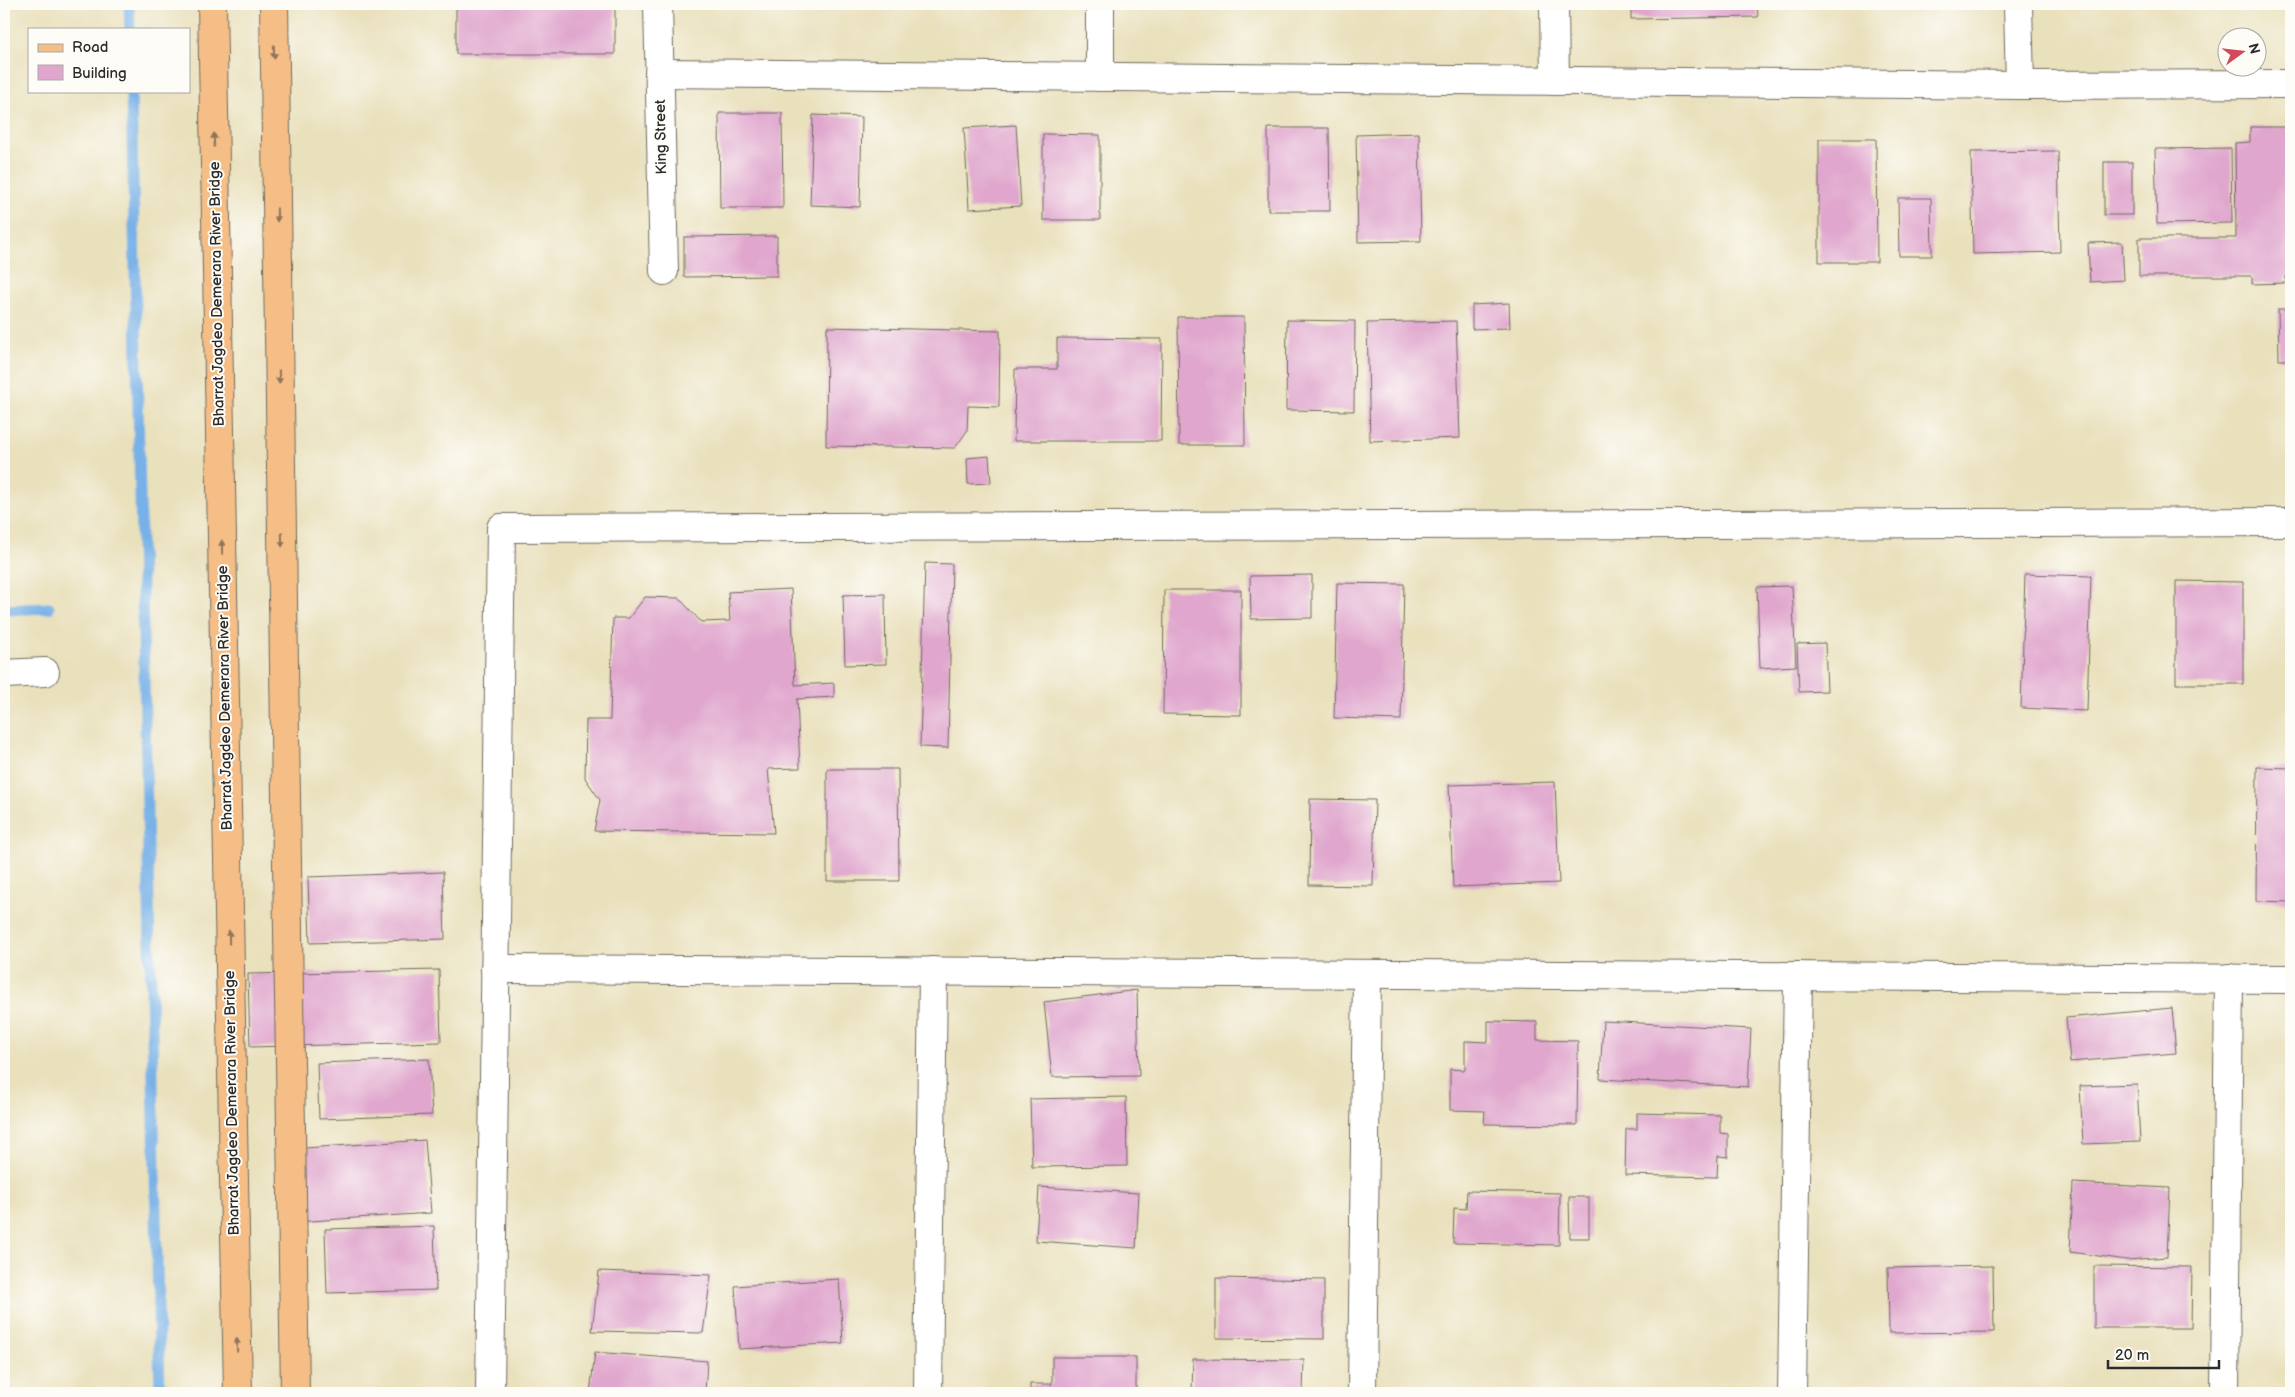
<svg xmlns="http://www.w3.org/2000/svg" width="2295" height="1397" viewBox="0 0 2295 1397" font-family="'Balsamiq Sans',sans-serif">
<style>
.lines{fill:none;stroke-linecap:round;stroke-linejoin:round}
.stream{stroke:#77b1e7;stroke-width:11}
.building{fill:#e0a6cd}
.minor-casing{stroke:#6e6a5e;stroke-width:30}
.primary-casing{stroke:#6e6a5e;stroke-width:30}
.minor{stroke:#fff;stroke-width:28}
.primary{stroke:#f6be87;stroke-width:28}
.oneway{fill:#907459}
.labels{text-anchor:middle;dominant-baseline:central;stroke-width:4;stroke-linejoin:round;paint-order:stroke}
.street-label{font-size:15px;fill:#2b2b2b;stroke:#fdfcf7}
</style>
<rect width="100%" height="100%" fill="#fdfcf7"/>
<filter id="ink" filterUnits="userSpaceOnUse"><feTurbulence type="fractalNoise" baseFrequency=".02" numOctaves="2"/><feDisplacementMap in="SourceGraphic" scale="10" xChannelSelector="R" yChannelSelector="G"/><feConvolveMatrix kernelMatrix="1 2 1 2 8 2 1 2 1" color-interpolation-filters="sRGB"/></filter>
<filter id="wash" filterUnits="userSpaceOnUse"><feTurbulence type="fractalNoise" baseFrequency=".0096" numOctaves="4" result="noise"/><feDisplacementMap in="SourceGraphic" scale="20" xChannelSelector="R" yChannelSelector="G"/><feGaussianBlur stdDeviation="1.12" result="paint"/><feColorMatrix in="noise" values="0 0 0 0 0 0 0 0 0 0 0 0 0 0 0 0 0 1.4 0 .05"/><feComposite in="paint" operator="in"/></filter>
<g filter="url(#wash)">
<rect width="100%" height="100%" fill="#e9e0bc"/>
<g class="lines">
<!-- stream -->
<g class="stream">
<path d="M129 4 130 29"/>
<path d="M131 91 160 1393"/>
<path d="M4 610 49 608"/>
</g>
</g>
<g id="blocks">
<!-- building -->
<g class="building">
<rect x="456" y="4" width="159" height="50"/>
<path d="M1631 4H1757L1758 17 1631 19Z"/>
<path d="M1881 4H1902V5L1881 7Z"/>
<path d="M719 113H782L783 208H720Z"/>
<path d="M813 115 862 117 860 207 810 205Z"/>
<path d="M1016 125 1021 206 969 209 964 128Z"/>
<path d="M2250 127H2291V276H2286V283L2252 284V276H2139V238H2236L2235 143 2250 142Z"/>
<path d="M1268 128H1329L1330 211H1268Z"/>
<path d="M1419 133 1421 241 1358 242 1356 135Z"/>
<path d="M1043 134 1100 135V220H1043Z"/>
<path d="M1819 139H1876L1877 262H1819Z"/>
<path d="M2231 148 2232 223 2157 224 2155 149Z"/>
<path d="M2058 151 2060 252 1973 254 1971 152Z"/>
<rect x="2104" y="162" width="28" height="53"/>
<path d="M1898 198H1931L1932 256H1899Z"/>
<path d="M777 236V276L684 277V237Z"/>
<path d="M2122 242 2124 280 2090 282 2088 243Z"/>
<path d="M1509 303 1510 328 1472 329V305Z"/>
<path d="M2278 309H2291V360H2279Z"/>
<path d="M1178 317H1244L1245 445H1179Z"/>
<path d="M1287 320 1355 321 1354 411 1286 410Z"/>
<path d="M1456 321 1460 438 1370 441 1367 323Z"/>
<path d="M827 327 1000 331 999 407 968 406 967 431 955 448 826 446Z"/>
<path d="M1057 338 1162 339 1161 441H1014L1015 369H1057Z"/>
<path d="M989 456 991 483 968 484 967 458Z"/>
<path d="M925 563 952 564 948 748 920 747Z"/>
<path d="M2025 574 2091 576 2087 711 2021 708Z"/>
<path d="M1312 575V618L1251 619 1250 576Z"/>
<path d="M2176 581 2243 582V684H2176Z"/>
<path d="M1337 583 1404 584 1401 720 1334 718Z"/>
<path d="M1792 586 1796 666 1760 668 1757 587Z"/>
<path d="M791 589 795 685 834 683V697L797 699 800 768 768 769 774 833 594 831 600 800 585 778 586 720H610L613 618H629L645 597 679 598 701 622 730 621 728 592Z"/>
<path d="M1164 590H1241V715L1163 714Z"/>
<path d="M885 594 886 664 845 665 843 595Z"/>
<path d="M1825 643 1827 691 1799 692 1797 644Z"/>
<path d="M2257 767 2291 768V902L2256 901Z"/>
<path d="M827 769H898L899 881H827Z"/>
<path d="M1555 782 1559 883 1453 887 1449 785Z"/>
<path d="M1310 799 1375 800 1373 886 1309 885Z"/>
<path d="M443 872 445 939 310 943 308 877Z"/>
<path d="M439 970 441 1042 250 1047 248 974Z"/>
<path d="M1137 990 1139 1076 1052 1077 1044 1002Z"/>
<path d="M2172 1008 2176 1053 2070 1062 2066 1018Z"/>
<path d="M1488 1021 1537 1022V1040L1578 1041 1577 1125 1484 1124 1485 1111 1450 1110V1069L1465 1070V1041L1488 1042Z"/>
<path d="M1603 1021 1751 1029 1748 1087 1600 1079Z"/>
<path d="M429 1059 432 1115 319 1119 317 1063Z"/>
<path d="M2137 1084 2140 1142 2083 1144 2080 1086Z"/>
<path d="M1126 1097 1127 1166 1032 1167 1030 1099Z"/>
<path d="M1637 1113 1720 1115V1133L1728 1134V1157L1718 1156 1717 1177 1625 1175 1626 1129H1637Z"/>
<path d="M425 1140 431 1213 295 1222 290 1149Z"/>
<path d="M2073 1183 2170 1188 2167 1257 2127 1260 2070 1252Z"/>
<path d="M1039 1187 1139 1193 1136 1248 1036 1241Z"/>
<path d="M1467 1191 1560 1193 1559 1245 1453 1243 1454 1208 1466 1209Z"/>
<path d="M1569 1197H1589V1238H1570Z"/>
<path d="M434 1226 436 1290 327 1293 325 1229Z"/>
<path d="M1993 1266 1994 1332 1889 1333 1888 1268Z"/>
<path d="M2094 1266 2192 1267 2191 1328H2094Z"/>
<path d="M599 1271 711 1275 703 1333 592 1331Z"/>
<path d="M1216 1278 1324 1280V1339L1216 1338Z"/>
<path d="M839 1279 843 1343 739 1349 735 1286Z"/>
<path d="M595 1352 707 1361 705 1393H590Z"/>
<path d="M1052 1357H1136V1393H1030V1384H1052Z"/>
<path d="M1193 1359 1304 1360 1303 1393H1192Z"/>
</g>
</g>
</g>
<g filter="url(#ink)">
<use href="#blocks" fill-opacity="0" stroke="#6e6a5e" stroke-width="1"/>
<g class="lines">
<defs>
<g id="minor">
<path d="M658 4 664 271"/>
<path d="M1100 4V77"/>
<path d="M1554 4 1555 81"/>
<path d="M2018 4 2020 85"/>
<path d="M659 73 2020 85 2291 84"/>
<path d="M4 674 45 672"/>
<path d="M495 969 2291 979"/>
<path d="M490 1393 501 528 2291 522"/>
<path d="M928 1393 933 971"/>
<path d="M1362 1393 1367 974"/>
<path d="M1792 1393 1798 976"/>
<path d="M2225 1393 2229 978"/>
</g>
<g id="primary">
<path d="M212 4 238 1393"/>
<path d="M274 4 295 1393"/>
</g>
</defs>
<!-- minor casing -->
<use href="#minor" class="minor-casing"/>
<!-- primary casing -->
<use href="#primary" class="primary-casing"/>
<!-- minor -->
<use href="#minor" class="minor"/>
<!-- primary -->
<use href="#primary" class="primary"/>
</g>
<!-- one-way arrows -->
<defs><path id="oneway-solid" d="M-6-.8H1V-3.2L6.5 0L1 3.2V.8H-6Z" transform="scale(1.25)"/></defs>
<g class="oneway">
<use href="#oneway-solid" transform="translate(274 52) rotate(89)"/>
<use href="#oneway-solid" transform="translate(214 140) rotate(-91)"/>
<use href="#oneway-solid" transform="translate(277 215) rotate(89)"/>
<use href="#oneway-solid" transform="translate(279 377) rotate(89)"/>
<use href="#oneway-solid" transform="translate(282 540) rotate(89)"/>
<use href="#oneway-solid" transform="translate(222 547) rotate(-91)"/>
<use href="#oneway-solid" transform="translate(229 937) rotate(-91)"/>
<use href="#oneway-solid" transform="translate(237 1345) rotate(-91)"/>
</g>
</g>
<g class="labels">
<!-- street labels -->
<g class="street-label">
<text transform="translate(661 137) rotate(-91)">King Street</text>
<text transform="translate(217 294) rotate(-91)">Bharrat Jagdeo Demerara River Bridge</text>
<text transform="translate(225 698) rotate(-91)">Bharrat Jagdeo Demerara River Bridge</text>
<text transform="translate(232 1103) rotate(-91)">Bharrat Jagdeo Demerara River Bridge</text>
</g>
</g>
<!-- margin -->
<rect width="2295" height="1397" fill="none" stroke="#fdfcf7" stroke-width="20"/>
<!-- legend -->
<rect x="28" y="28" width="162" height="65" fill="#fdfcf7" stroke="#a9a8a5"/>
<rect x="38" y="44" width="25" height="8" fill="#f6be87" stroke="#a9a8a5"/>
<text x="72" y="52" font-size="15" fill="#2b2b2b">Road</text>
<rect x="38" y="65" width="25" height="15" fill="#e0a6cd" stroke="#a9a8a5"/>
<text x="72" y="78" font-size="15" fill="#2b2b2b">Building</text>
<!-- north arrow -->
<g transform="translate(2242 52) rotate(75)"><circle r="24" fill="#fdfcf7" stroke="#a9a8a5"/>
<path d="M0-4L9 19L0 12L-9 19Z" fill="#d1495b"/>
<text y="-8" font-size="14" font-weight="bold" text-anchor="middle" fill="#2b2b2b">N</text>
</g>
<!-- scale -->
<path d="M2108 1360v8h111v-8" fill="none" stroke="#2b2b2b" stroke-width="2.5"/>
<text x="2115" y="1360" font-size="15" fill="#2b2b2b" stroke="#fdfcf7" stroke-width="4" paint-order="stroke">20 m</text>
</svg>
